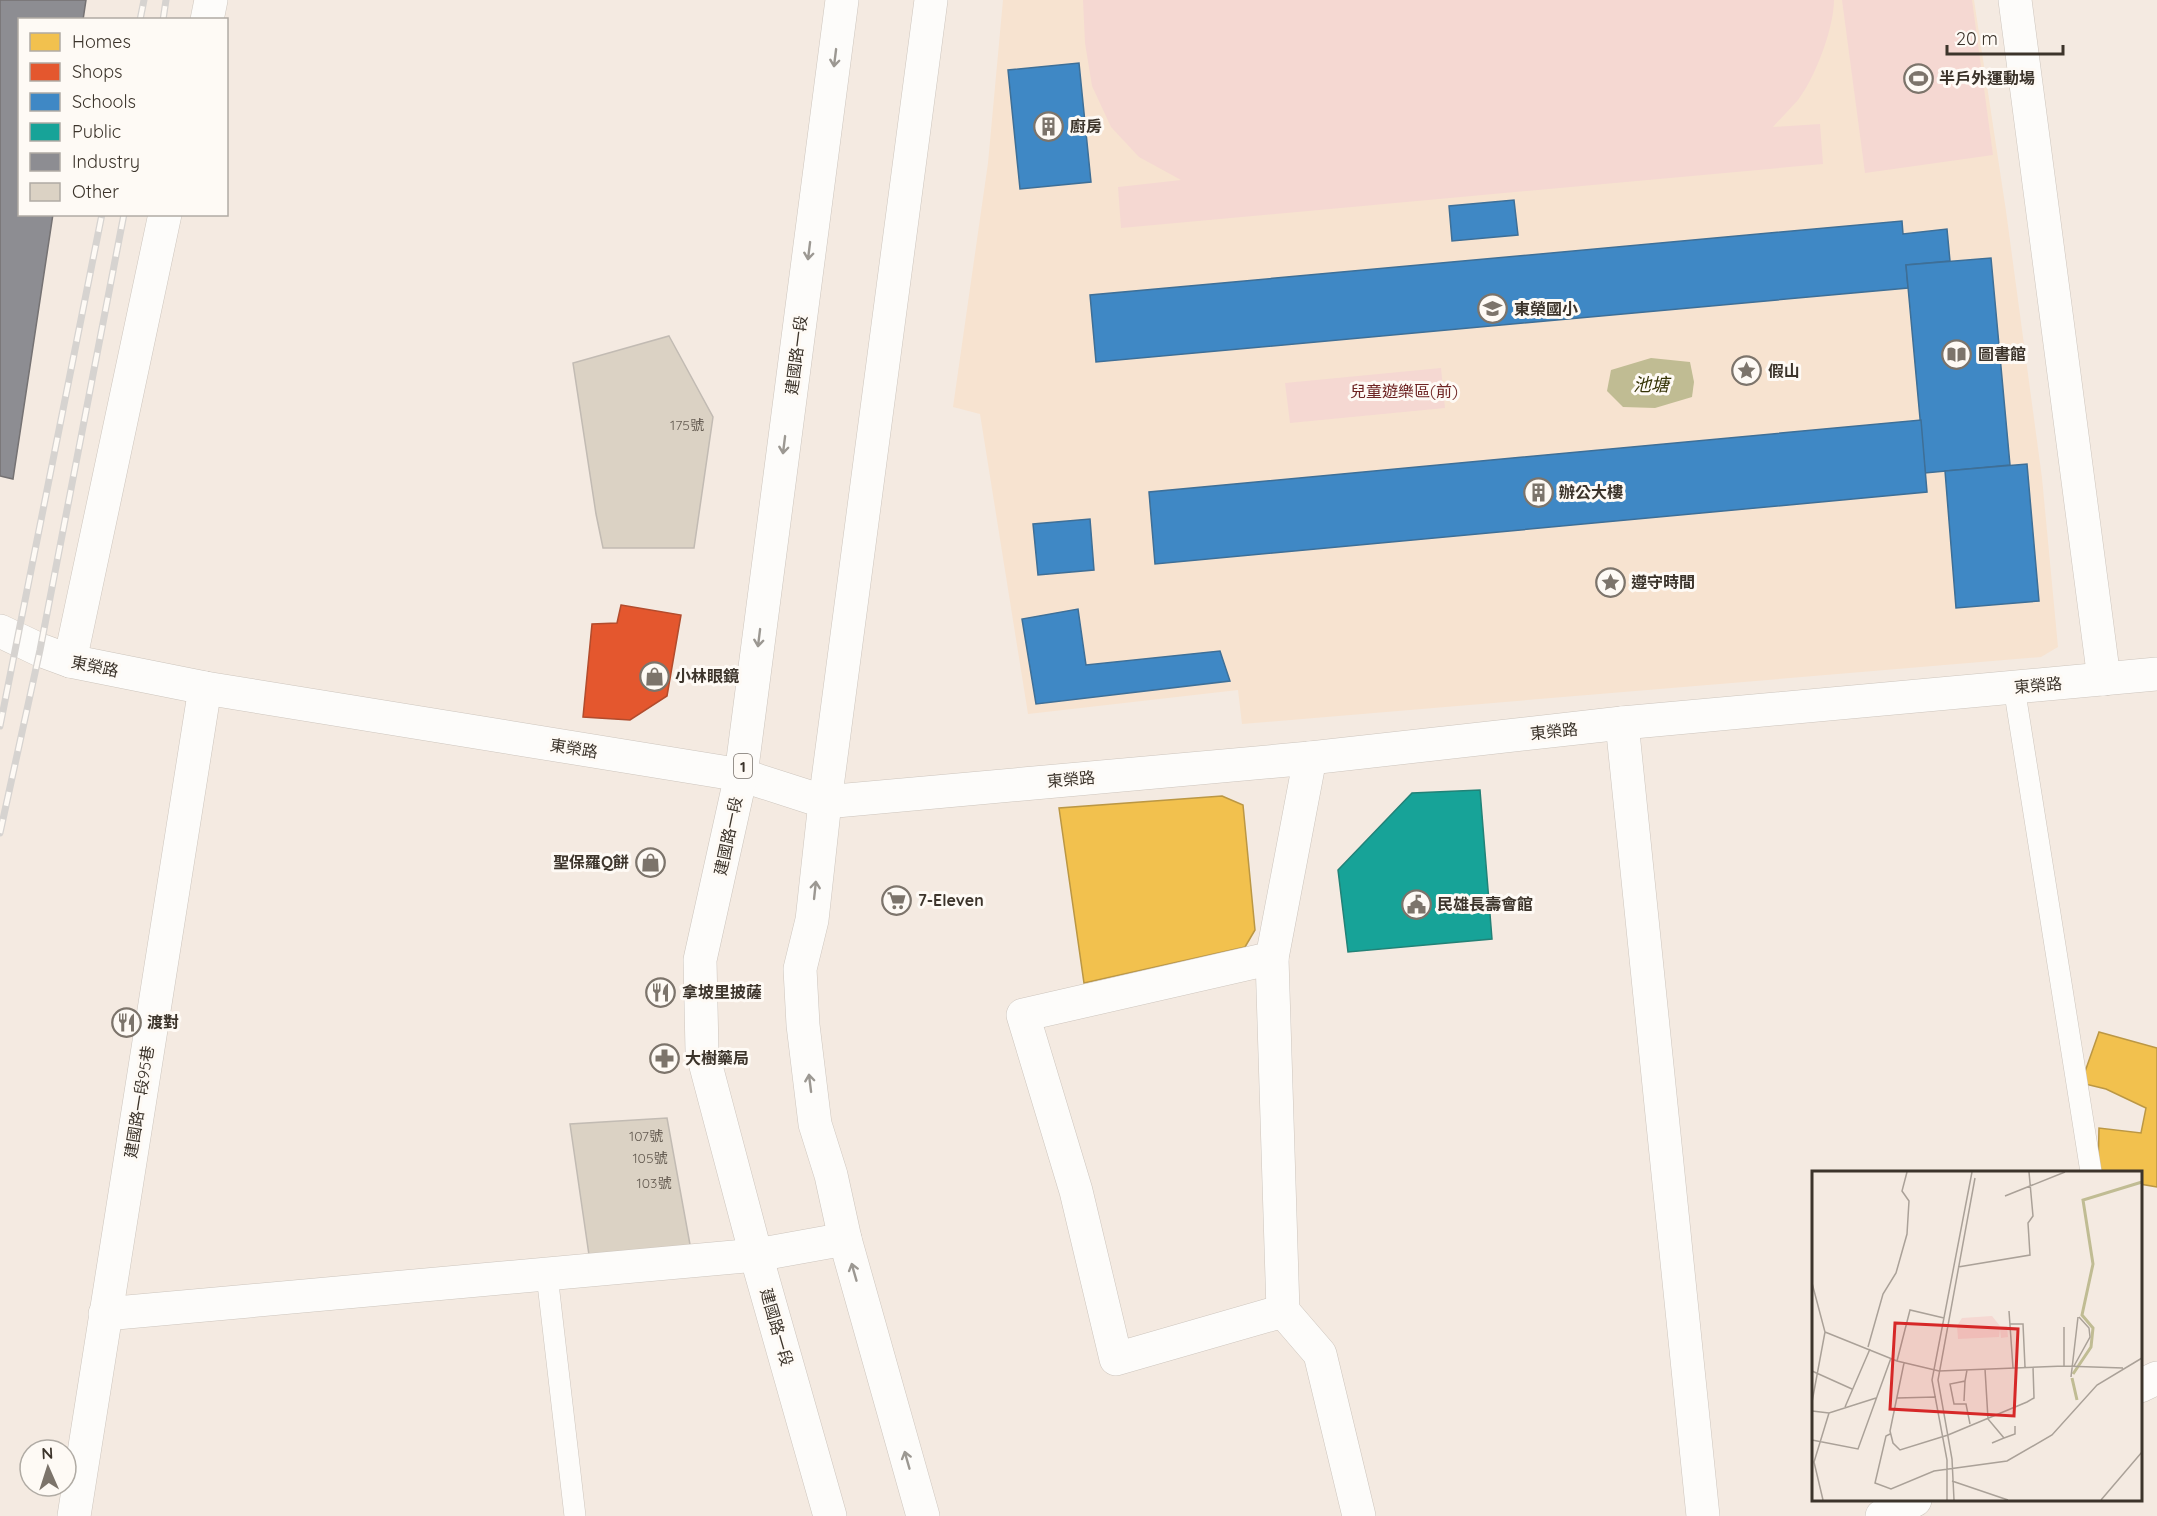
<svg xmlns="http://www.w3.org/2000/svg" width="2157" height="1516" viewBox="0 0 2157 1516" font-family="Quicksand,'Noto Sans TC',sans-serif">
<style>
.built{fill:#f7e3d0}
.green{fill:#f5d8d2}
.water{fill:#c0bc93}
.homes{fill:#f2c14e;stroke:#bb9744;stroke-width:1.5}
.shops{fill:#e4572e;stroke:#b24c2d;stroke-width:1.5}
.schools{fill:#3f88c5;stroke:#3e6f97;stroke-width:1.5}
.public{fill:#17a398;stroke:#228277;stroke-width:1.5}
.industry{fill:#8d8d92;stroke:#757273;stroke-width:1.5}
.building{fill:#dbd2c4;stroke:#c2bbb3;stroke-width:1.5}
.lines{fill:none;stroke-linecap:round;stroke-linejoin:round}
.service-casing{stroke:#cdc5bd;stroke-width:22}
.minor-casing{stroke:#cdc5bd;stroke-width:34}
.tertiary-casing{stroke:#cdc5bd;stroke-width:34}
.primary-casing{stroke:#cdc5bd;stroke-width:34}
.service{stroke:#fdfcfa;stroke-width:21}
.minor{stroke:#fdfcfa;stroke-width:33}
.tertiary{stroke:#fdfcfa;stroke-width:33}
.primary{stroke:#fdfcfa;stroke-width:33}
.rail-casing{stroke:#d6d3d0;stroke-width:7}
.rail{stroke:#fefaf5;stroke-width:4.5;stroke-dasharray:14;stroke-linecap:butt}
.oneway{stroke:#9c9892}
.labels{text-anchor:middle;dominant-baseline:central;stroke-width:6;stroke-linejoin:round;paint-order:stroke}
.number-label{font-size:14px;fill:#665d53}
.shield{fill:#fefaf5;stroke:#766f68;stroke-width:1.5}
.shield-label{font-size:15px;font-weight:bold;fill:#3c342b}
.poi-label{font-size:16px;font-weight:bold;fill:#3c342b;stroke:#fefaf5;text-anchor:start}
.street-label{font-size:16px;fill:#3c342b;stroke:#fefaf5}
.park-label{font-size:16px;fill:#6e2423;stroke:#fefaf5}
.water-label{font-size:18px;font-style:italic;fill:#363507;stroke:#fefaf5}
.inset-river{fill:none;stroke:#c0bc93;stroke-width:3}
.inset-road{fill:none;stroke:#aaa198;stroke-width:1.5}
.view{fill:#d62828;fill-opacity:0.15;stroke:#d62828;stroke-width:3}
.inset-edge{fill:none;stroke:#3c342b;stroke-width:3}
</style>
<rect width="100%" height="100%" fill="#f4eae1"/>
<!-- built -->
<path class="built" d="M1003 0H1974L2006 211 2042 478 2058 647 2041 657 1242 724 1238 690 1028 714 980 414 953 407 988 163Z"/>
<!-- green -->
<g class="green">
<path d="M1083 0H1834C1834 28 1815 78 1798 100 1790 109 1781 118 1773 127L1820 124 1823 164 1121 228 1118 187 1181 180 1139 157 1111 127 1092 86 1085 43Z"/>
<path d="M1842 0H1972L1993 155 1865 173Z"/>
<path d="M1441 368 1445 408 1290 423 1285 383Z"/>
</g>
<!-- water -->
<path class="water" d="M1651 358 1690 362 1694 382 1692 397 1655 408 1623 407 1607 391 1611 370Z"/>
<!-- homes -->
<g class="homes">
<path d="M1222 796 1243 805 1255 930 1245 947 1084 983 1059 808Z"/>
<path d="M2099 1032 2157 1048V1187L2140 1184V1172H2098L2099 1128 2141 1133 2146 1108 2106 1089 2081 1083Z"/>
</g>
<!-- shops -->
<path class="shops" d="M621 605 681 615 667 696 630 720 583 717 592 624 617 623Z"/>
<!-- schools -->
<g class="schools">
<path d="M1079 63 1091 182 1020 189 1008 70Z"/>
<path d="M1514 200 1518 235 1452 241 1449 206Z"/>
<path d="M1902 221 1903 234 1947 229 1950 261 1906 265 1908 288 1096 362 1090 295Z"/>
<path d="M1991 258 2010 465 1925 473 1906 265Z"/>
<path d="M1921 420 1927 492 1155 564 1149 492Z"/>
<path d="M2027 464 2039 601 1956 608 1945 471Z"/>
<path d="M1090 519 1094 570 1038 575 1033 524Z"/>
<path d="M1078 609 1086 665 1220 651 1230 681 1036 704 1022 619Z"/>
</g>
<!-- public -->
<path class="public" d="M1480 790 1492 939 1348 952 1338 870 1412 793Z"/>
<!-- industry -->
<path class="industry" d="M0 0H86L83 20H20V214H53L13 479 0 476Z"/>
<!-- building -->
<g class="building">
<path d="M669 336 713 417 694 548H603L596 514 573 363Z"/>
<path d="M667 1118 691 1250 589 1255 570 1124Z"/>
</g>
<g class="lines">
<defs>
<g id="service">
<path d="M2014 687 2091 1172"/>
<path d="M547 1275 575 1516"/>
</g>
<g id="minor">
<path d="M2015 0 2104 679"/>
<path d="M207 20 211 0"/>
<path d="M70 661 165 214"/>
<path d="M1622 723 1703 1516"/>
<path d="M1310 758 1272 958 1023 1015 1076 1191 1116 1359 1283 1311 1320 1354 1359 1516"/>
<path d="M1272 958 1283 1311"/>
<path d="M105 1314 756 1255 845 1239"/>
<path d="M2140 1386 2157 1378"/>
<path d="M74 1516 205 688"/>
<path d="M1882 1516 1915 1500"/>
</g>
<path id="tertiary" d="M0 631 40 650 70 661 205 688 741 775 825 802 1310 758 1622 723 2157 674"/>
<g id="primary">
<path d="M830 1516 756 1255 702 1051 700 960 741 775 842 0"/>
<path d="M923 1516 845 1239 831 1175 815 1124 803 1025 800 969 812 920 825 802 931 0"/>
</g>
</defs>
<!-- service casing -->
<use href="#service" class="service-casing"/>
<!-- minor casing -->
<use href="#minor" class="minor-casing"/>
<!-- tertiary casing -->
<use href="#tertiary" class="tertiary-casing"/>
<!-- primary casing -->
<use href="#primary" class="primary-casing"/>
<!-- service -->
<use href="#service" class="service"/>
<!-- minor -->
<use href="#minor" class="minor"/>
<!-- tertiary -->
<use href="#tertiary" class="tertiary"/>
<!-- primary -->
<use href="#primary" class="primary"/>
<defs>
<g id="rail">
<path d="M140 20 144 0"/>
<path d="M163 20 166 0"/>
<path d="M0 726 102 214"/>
<path d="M0 833 40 650 124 214"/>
</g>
</defs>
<!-- rail casing -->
<use href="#rail" class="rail-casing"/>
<!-- rail -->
<use href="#rail" class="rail"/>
</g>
<!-- one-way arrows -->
<defs><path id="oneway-shaft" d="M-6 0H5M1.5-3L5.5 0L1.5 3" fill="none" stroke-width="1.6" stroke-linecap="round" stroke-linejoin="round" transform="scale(1.5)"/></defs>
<g class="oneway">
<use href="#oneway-shaft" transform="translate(835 58) rotate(97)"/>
<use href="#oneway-shaft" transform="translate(809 251) rotate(97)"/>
<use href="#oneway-shaft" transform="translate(784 445) rotate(97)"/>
<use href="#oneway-shaft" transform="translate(759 638) rotate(97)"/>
<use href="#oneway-shaft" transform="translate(815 890) rotate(-84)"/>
<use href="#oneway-shaft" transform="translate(810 1083) rotate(-97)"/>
<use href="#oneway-shaft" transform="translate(854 1272) rotate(-106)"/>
<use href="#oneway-shaft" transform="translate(907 1460) rotate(-106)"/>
</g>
<!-- icons -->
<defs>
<symbol id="stadium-ring" viewBox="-11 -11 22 22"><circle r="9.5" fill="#fefaf5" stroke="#7c746b" stroke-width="1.5"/><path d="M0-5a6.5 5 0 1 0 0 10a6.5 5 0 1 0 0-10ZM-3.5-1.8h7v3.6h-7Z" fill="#7c746b"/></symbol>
<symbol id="building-ring" viewBox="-11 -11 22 22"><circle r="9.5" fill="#fefaf5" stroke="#7c746b" stroke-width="1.5"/><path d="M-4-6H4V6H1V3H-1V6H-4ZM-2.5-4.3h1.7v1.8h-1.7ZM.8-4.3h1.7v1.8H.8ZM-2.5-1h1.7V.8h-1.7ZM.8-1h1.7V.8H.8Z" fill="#7c746b"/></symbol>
<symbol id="school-ring" viewBox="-11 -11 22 22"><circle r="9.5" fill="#fefaf5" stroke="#7c746b" stroke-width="1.5"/><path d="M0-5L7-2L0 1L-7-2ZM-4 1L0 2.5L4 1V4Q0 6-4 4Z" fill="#7c746b"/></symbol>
<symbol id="library-ring" viewBox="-11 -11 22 22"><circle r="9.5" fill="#fefaf5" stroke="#7c746b" stroke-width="1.5"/><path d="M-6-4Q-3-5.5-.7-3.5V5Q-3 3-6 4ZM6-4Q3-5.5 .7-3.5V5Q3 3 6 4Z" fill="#7c746b"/></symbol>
<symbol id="sight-ring" viewBox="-11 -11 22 22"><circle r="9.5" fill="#fefaf5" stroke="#7c746b" stroke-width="1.5"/><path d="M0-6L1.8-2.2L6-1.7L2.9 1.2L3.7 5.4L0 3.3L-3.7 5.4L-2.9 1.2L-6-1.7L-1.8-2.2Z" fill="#7c746b"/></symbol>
<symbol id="shop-ring" viewBox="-11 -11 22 22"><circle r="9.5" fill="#fefaf5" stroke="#7c746b" stroke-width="1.5"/><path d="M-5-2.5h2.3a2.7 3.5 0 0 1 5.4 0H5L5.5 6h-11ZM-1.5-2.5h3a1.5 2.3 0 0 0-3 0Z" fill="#7c746b"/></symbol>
<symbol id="supermarket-ring" viewBox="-11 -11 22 22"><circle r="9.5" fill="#fefaf5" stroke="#7c746b" stroke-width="1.5"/><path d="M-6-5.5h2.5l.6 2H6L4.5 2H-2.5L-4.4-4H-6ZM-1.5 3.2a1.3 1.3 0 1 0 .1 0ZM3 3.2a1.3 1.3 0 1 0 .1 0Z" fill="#7c746b"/></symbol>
<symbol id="civic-ring" viewBox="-11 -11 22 22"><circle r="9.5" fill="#fefaf5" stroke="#7c746b" stroke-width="1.5"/><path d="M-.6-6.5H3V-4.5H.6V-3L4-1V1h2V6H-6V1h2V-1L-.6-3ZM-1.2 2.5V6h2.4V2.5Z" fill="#7c746b"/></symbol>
<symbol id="restaurant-ring" viewBox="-11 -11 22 22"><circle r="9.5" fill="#fefaf5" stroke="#7c746b" stroke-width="1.5"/><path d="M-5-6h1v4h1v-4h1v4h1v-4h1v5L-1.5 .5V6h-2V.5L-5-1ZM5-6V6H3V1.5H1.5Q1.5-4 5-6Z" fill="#7c746b"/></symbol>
<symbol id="pharmacy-ring" viewBox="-11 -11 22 22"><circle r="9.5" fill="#fefaf5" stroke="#7c746b" stroke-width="1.5"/><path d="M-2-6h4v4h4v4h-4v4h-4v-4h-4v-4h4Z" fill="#7c746b"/></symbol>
</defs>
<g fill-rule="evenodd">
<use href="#stadium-ring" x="1902" y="62" width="33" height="33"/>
<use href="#building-ring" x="1032" y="110" width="33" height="33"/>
<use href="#school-ring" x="1476" y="292" width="33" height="33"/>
<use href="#library-ring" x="1940" y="338" width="33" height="33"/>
<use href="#sight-ring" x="1730" y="354" width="33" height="33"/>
<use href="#building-ring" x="1522" y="476" width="33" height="33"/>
<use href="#sight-ring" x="1594" y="566" width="33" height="33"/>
<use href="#shop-ring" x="638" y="660" width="33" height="33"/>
<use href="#shop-ring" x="634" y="846" width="33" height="33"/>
<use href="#supermarket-ring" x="880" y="884" width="33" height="33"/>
<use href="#civic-ring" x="1400" y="888" width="33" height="33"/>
<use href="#restaurant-ring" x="644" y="976" width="33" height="33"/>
<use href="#restaurant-ring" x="110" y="1006" width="33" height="33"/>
<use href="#pharmacy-ring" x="648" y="1042" width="33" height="33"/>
</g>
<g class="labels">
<!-- number labels -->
<g class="number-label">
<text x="687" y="425">175號</text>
<text x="646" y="1136">107號</text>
<text x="650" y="1158">105號</text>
<text x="654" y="1183">103號</text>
</g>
<!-- shield labels -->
<rect class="shield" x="734" y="754" width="18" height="24" rx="4.5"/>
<g class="shield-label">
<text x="743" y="766">1</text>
</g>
<!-- poi labels -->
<g class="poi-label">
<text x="1939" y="78">半戶外運動場</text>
<text x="1070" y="126">廚房</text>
<text x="1514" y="309">東榮國小</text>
<text x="1978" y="354">圖書館</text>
<text x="1768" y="371">假山</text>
<text x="1559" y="492">辦公大樓</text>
<text x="1631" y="582">遵守時間</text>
<text x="675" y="676">小林眼鏡</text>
<text x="629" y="862" text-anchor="end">聖保羅Q餅</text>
<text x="918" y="900">7-Eleven</text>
<text x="1437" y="904">民雄長壽會館</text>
<text x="682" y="992">拿坡里披薩</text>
<text x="147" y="1022">渡對</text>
<text x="685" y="1058">大樹藥局</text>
</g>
<!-- street labels -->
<g class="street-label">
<text transform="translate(796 355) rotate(-83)">建國路一段</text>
<text transform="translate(95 666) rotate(12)">東榮路</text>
<text transform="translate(2038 685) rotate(-5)">東榮路</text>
<text transform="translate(1554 731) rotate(-6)">東榮路</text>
<text transform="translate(574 748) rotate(9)">東榮路</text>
<text transform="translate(1071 779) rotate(-5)">東榮路</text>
<text transform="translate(728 836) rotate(-78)">建國路一段</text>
<text transform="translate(139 1102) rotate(-81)">建國路一段95巷</text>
<text transform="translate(777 1327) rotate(74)">建國路一段</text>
</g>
<!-- park labels -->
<g class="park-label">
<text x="1404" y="391">兒童遊樂區(前)</text>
</g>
<!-- water labels -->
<g class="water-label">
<text x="1651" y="384">池塘</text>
</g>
</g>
<!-- overview -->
<g transform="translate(1812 1171)">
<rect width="330" height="330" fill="#f4eae1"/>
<path d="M180 145 188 155H195L196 166 189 167 188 158 187 166 146 168 145 155 150 147Z" fill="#f5d8d2"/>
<path class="inset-river" d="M261 203 279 176 281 157 270 144 281 93 271 29 330 11M260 207 265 229"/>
<path class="inset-road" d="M193 25 253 1M146 96 218 84 216 52 221 45 217 1M0 112 13 161 0 231M197 140 201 197M198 153H211L213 196M252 156V195M13 161 85 190 127 200 252 195 311 197M56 176 71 123 84 102 95 63 97 30 90 20 95 1M85 190 98 139 132 147M92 192 78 260 81 272 88 279 136 264 215 231 222 227 221 196M262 195 278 166 277 157 267 146M173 198 176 248 192 267 180 272M155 199 153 210 138 213 142 233H154L158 253M0 200 40 218M259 206 266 146M85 227 124 226M152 230 153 210M33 236 58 178M0 240 17 242 64 227M78 263 74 265 63 312 79 318 122 300 195 290 240 264 285 214 330 187M192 267 203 263V255M0 269 46 278 79 187M140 310 196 329M11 329 2 291 17 242M135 329V289L120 209 160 1M142 329 140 288 126 209 163 7M289 329 330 281"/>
<path class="view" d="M83 152 206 158 202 245 78 238Z"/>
<rect width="330" height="330" class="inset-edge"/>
</g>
<!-- legend -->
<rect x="18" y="18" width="210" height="198" fill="#fefaf5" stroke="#b0aba4" stroke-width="1.5"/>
<rect x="30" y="33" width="30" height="18" fill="#f2c14e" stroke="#b0aba4" stroke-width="1.5"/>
<text x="72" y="48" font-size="18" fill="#3c342b">Homes</text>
<rect x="30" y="63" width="30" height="18" fill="#e4572e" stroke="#b0aba4" stroke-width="1.5"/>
<text x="72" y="78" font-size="18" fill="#3c342b">Shops</text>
<rect x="30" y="93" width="30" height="18" fill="#3f88c5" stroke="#b0aba4" stroke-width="1.5"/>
<text x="72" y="108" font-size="18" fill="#3c342b">Schools</text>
<rect x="30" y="123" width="30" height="18" fill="#17a398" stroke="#b0aba4" stroke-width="1.5"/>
<text x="72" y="138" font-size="18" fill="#3c342b">Public</text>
<rect x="30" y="153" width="30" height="18" fill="#8d8d92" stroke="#b0aba4" stroke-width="1.5"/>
<text x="72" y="168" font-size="18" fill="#3c342b">Industry</text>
<rect x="30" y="183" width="30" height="18" fill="#dbd2c4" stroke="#b0aba4" stroke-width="1.5"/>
<text x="72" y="198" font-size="18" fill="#3c342b">Other</text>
<!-- north arrow -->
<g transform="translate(48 1468) rotate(357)"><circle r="28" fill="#fefaf5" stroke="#b0aba4" stroke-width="1.5"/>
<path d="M0-4.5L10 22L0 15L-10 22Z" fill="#7c746b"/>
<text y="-9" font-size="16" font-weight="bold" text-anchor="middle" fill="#3c342b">N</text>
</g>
<!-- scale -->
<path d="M1947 45v9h116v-9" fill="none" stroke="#3c342b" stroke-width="3"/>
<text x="1956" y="45" font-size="18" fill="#3c342b" stroke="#fefaf5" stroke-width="4.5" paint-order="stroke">20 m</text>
</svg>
